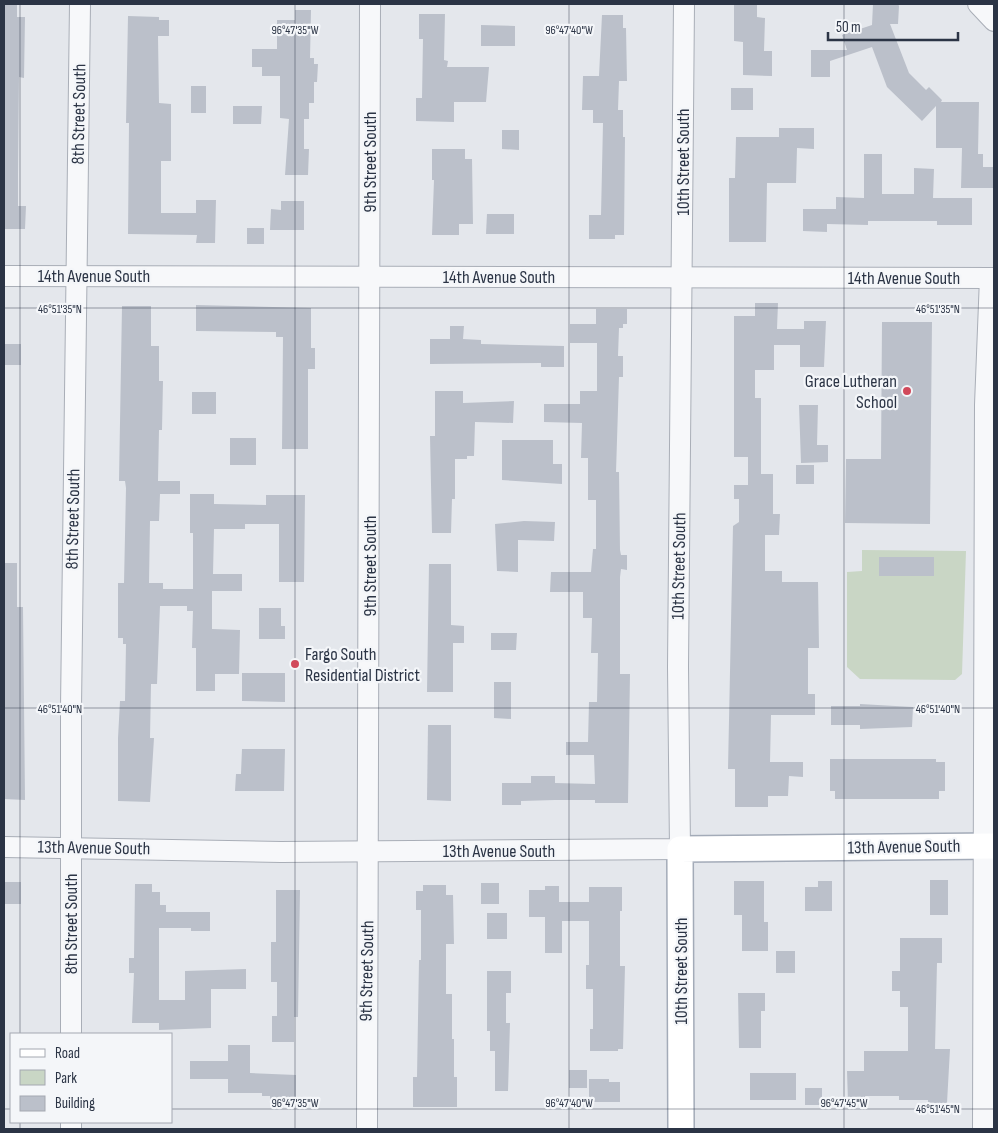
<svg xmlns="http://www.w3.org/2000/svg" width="998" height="1133" viewBox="0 0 998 1133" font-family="'Sofia Sans Condensed',sans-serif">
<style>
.green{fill:#c9d6c5}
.building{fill:#bbc0ca}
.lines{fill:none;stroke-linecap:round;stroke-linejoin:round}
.minor-casing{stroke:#a9aeb7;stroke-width:22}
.major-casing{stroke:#a3abb8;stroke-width:28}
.minor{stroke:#f7f8fa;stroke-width:20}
.major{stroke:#fff;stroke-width:25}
.ticks{fill:none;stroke:#2b3445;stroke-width:1;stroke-opacity:0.45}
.poi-dot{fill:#d1495b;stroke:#f4f6f9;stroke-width:2}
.labels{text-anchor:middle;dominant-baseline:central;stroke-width:4.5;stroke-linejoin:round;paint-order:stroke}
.street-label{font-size:18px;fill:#2b3445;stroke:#f4f6f9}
.poi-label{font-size:18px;fill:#2b3445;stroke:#f4f6f9;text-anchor:end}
.ticks-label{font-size:12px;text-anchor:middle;fill:#2b3445;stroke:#f4f6f9;stroke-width:4.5;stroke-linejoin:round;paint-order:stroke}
</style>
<rect width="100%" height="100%" fill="#e4e7ec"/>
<!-- green -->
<path class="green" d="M862 550 966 551 962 674 955 680 860 679 847 667V572L862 571Z"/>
<!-- building -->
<g class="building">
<path d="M4 4H17V17H25L24 78 19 77 18 174V206H26L25 229H4Z"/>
<path d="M734 4H757V17L765 18 764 51H772V76L743 75V42L734 41Z"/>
<path d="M873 4H898L899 6 898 24H890L909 73 926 90 929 87 942 100 941 102H979L978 154H983V167H994V188H961L962 148H936V106L922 121 887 87 872 47 830 61V77H811V50H847L842 35 872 25Z"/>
<path d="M295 10H311L310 58H314V64H318L317 82H314V103H309V119H304V149H309L308 175H285L289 119 280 118V76H262V67H252V49H277V20H295Z"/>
<path d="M419 14H445L444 60 448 61 447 67H489L486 102H454V122L416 121V98H422L423 39H419Z"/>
<path d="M602 15H623V28H626L627 81H619L618 110H623V137H625L624 235H615V239H589V215H601L603 123H593V110H582L583 76H599Z"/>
<path d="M128 16 159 17V20H169V36H158L159 103 171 104V161H161V213H196V200H216L215 243H196L197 235 128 234 129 123H126Z"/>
<path d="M481 25 515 26V46H481Z"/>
<rect x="191" y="86" width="15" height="27"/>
<rect x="731" y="88" width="22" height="22"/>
<path d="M233 106H262L261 124H233Z"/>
<path d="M779 128H814V149L797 148 796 183H767L766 242H729V178H735L736 137H779Z"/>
<path d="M502 130H519V150L502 149Z"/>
<path d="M432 149H465V159H472L473 224H459V235H432L434 180H432Z"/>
<path d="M864 154H882V194H914V168L934 169 933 198H972V225H937V221H868V225L827 224V232L803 231V209H836V197L864 198Z"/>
<path d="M281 201H304V230H270L271 209 281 210Z"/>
<path d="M487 214H514V234H486Z"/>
<rect x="247" y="228" width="17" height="16"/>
<path d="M755 303H778L777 329H804V321H826L824 367H800V345H774V370H755V398H761V474H773V514H780L779 535H765V571H782V582H818L819 648H808V694H815V715H771L770 762H803V777L789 776 788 796H768V807H735V769H728L733 526 739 522V499H734V485H748V457H734V316H755Z"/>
<path d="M196 305 311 308V348H315V369H308V449H282L283 337H276V332L196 331Z"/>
<path d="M122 306H151V346H159V381H163L162 430H159L158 481H180V494H160L159 521H150L149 583H163V589H193V533H190V494H214V504L266 505V495H305L304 582H279V524H245V529H214L213 574H242V591H212V629L240 630 239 674H215V691H196V648H192L193 611H187V606H160L157 684H151L150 738H154L150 802 118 801V738L120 701H125L126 644H123V638H118V583H124L126 488 125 481H119Z"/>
<path d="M596 309H627V324H623V328H619L618 356H623V377H619L616 472H619L620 550 621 555H627V570L621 569 620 577V674H630L628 803H595V800H555L521 801V805H502V783H531V776H555V783L595 784 594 755H566V742H588L589 702H597L598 653H591L592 618H583V592H550L551 572H591L593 549H596V500H588V458H581L582 423 544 422V404H580V391H597V343H570V324H596Z"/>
<path d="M882 322H932L930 524 845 523 846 459H881Z"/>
<path d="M450 326H464L463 339 481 340V344L564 346V367H541V363L430 364V339H450Z"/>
<rect x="4" y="344" width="17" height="21"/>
<path d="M435 391H463V403L514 401 513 423 475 422 474 456H467V459H455V499H452L451 533H432L430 436H435Z"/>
<rect x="192" y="392" width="24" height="22"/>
<path d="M799 405H818L817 445H828V462L801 463Z"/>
<rect x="230" y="438" width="26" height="27"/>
<path d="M502 440H553V464H562V484L502 480Z"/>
<rect x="796" y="465" width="18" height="19"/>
<path d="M524 521 555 522 554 541 518 540V572L497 571 495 524Z"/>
<rect x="879" y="557" width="55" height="19"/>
<path d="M4 563H17V607H23L25 800 4 799Z"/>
<path d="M429 564H451V625L464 626V643H453V692H427Z"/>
<path d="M259 608H281V626H285V639H259Z"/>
<path d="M491 633H517L516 650H491Z"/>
<path d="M242 673H285V702L242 701Z"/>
<path d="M494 682H511V719L494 718Z"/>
<path d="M860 704 913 707 912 727 860 729V725H831V706H860Z"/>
<path d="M428 725H451V801L427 800Z"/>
<path d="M242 749H285L284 791H235L236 774H241Z"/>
<path d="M830 759H936V762H945V791H939V799H835V791H830Z"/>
<rect x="930" y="880" width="18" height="35"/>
<path d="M734 881H764V922H768V951H742V915H734Z"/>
<path d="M818 881H832V911H805V887H818Z"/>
<rect x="4" y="882" width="17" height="22"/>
<rect x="481" y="883" width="18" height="21"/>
<path d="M135 884H152V892H160V905H166V912H210V931H191V928H159V1000H185V971L246 969V989H211V1028L159 1030V1023H132L134 973H129V958H134Z"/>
<path d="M423 885H446V895H453L454 944H446V994H452V1039H454V1077H457V1107H413V1077H417L419 960H421V910H416V891H423Z"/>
<path d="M545 886H559V902H589V887H622V911H620V966H625L623 1049H618V1051H590V1029H593V989H586V965H589V921H562V953H545V917H529V890H545Z"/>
<path d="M276 890H300L298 1017H294V1042H272V1016H277V982H271V942H276Z"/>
<rect x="487" y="913" width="20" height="26"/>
<path d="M900 938H942V963H937L935 1049H950L947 1103H928V1100H899V1096H865V1102H848L847 1071H864V1051H908V1007H900V991H892V971H900Z"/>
<rect x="776" y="951" width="19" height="22"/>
<path d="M487 971H511V993H506V1023H510L508 1091H495V1051H490V1031H487Z"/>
<path d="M738 993H765V1011H761V1048H739Z"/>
<path d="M228 1045H250V1073L296 1075V1100H270V1096H262V1093H228V1079H190V1061H228Z"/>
<rect x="569" y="1070" width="18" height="18"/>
<rect x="750" y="1073" width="46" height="27"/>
<path d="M589 1079H609V1082H620V1102H589Z"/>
<rect x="805" y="1088" width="17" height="17"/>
</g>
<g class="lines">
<defs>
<g id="minor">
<path d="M978 4 994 21"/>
<path d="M4 276 994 278"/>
<path d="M4 847 281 852 680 849 678 667 684 4"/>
<path d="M71 1034V707L80 4"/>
<path d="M71 1122V1129"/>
<path d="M367 1129 370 4"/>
<path d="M983 1129 985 405 990 278"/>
</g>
<path id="major" d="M681 1129 680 849 994 846"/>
</defs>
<!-- minor casing -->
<use href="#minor" class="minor-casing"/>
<!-- major casing -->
<use href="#major" class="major-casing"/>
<!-- minor -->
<use href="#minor" class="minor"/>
<!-- major -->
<use href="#major" class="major"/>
</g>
<!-- ticks -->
<path class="ticks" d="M20 4V1034M295 4V1129M569 4V1129M844 4V1129M4 308H994M4 708H994M4 1109H11M171 1109H994M20 1122V1129"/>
<!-- markers -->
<g class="poi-dot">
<circle cx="907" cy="391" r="5"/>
<circle cx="295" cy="664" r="5"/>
</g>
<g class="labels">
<!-- street labels -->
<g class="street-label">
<text transform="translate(79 114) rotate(-89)">8th Street South</text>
<text transform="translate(370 162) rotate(-90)">9th Street South</text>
<text transform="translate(683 162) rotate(-90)">10th Street South</text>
<text x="94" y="276">14th Avenue South</text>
<text x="499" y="277">14th Avenue South</text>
<text x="904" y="278">14th Avenue South</text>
<text transform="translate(73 519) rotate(-89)">8th Street South</text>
<text transform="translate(370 566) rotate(-90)">9th Street South</text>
<text transform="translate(679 566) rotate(-89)">10th Street South</text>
<text transform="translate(904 847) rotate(-1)">13th Avenue South</text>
<text transform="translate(94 848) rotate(1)">13th Avenue South</text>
<text x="499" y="851">13th Avenue South</text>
<text transform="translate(71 924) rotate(-90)">8th Street South</text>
<text transform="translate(367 971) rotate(-89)">9th Street South</text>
<text transform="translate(681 971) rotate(-90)">10th Street South</text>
</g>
<!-- poi labels -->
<g class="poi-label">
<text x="897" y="381">Grace Lutheran<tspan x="897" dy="21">School</tspan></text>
<text x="305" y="654" text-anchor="start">Fargo South<tspan x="305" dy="21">Residential District</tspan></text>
</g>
</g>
<g class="ticks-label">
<text x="295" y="34">96°47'35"W</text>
<text x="569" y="34">96°47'40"W</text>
<text x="938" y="313">46°51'35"N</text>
<text x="60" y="313">46°51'35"N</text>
<text x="60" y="713">46°51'40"N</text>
<text x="938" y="713">46°51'40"N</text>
<text x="295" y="1107">96°47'35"W</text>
<text x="569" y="1107">96°47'40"W</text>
<text x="844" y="1107">96°47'45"W</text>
<text x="938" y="1113">46°51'45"N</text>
</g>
<!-- border -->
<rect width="998" height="1133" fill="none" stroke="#2b3445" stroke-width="10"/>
<!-- legend -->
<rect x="10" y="1033" width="162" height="90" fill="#f4f6f9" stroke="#a4a8b1"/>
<rect x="20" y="1049" width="25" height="8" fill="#ffffff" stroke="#a4a8b1"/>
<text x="55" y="1058" font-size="15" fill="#2b3445">Road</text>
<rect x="20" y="1070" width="25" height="15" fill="#c9d6c5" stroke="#a4a8b1"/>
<text x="55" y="1083" font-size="15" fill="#2b3445">Park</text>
<rect x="20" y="1096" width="25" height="15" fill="#bbc0ca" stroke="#a4a8b1"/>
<text x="55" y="1108" font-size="15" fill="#2b3445">Building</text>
<!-- scale -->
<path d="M828 32v8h130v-8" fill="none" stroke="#2b3445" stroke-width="2.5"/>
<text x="836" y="32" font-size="15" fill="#2b3445" stroke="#f4f6f9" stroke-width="4" paint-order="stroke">50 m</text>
</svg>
